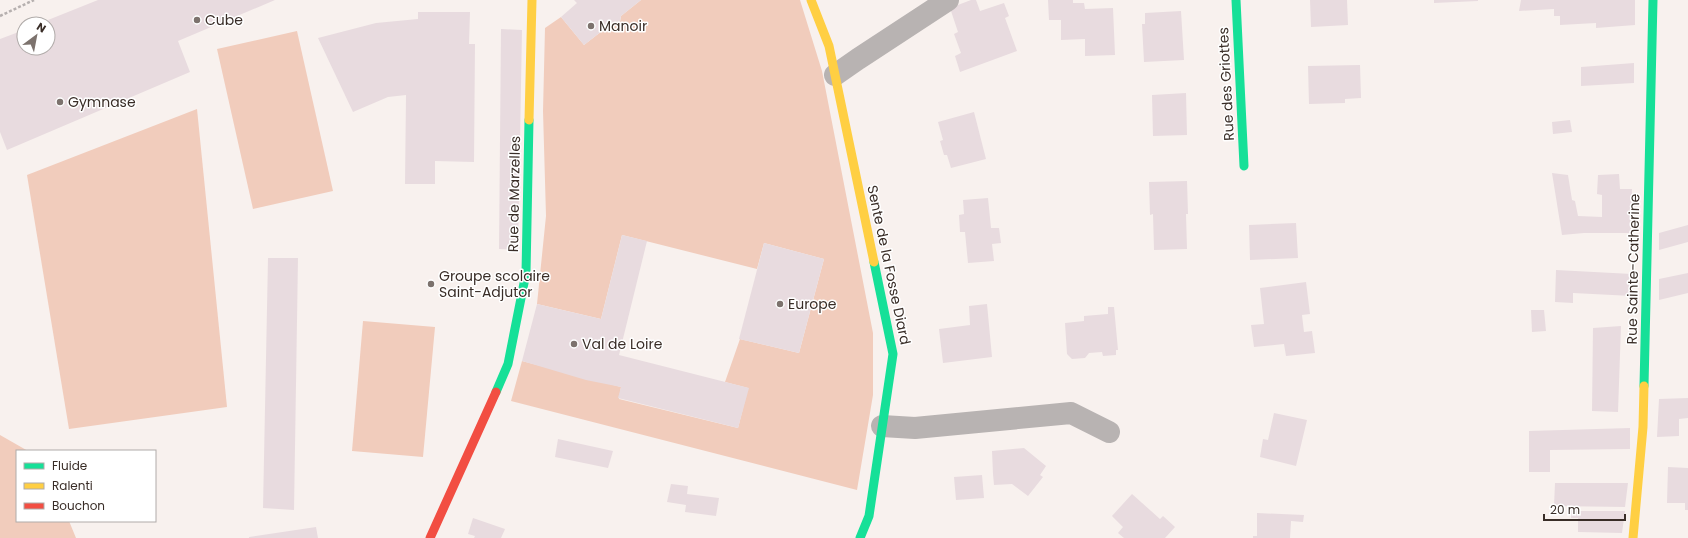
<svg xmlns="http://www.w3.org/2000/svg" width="1688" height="538" viewBox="0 0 1688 538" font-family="Poppins,sans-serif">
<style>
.green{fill:#f1ccbc}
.building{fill:#e8dbdf}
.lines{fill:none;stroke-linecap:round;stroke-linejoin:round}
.path{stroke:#b6b0af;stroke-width:2.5;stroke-dasharray:3 2;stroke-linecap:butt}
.street{stroke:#b8b3b2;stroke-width:22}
.fast{stroke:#16e098;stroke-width:9}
.slow{stroke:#ffcf43;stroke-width:9}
.jam{stroke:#f24e42;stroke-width:9}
.poi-dot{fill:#7c726d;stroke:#fff;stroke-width:1.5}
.labels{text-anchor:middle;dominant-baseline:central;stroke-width:3;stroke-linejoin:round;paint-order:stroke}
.poi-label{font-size:14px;fill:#392d27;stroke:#fff;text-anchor:start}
.street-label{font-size:14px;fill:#392d27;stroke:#fff}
</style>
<rect width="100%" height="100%" fill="#f8f1ee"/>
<!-- green -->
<g class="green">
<path d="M641 0H800L822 71 873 333V395L857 490 511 401 522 361 621 387 619 399 738 428 748 388 725 382 740 339 799 353 824 259 764 243 757 269 622 235 601 319 537 304 546 216 543 111 545 28 561 17 584 45 602 31H608L620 22 621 16Z"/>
<path d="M297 31 333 191 253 209 217 49Z"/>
<path d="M197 109 227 407 69 429 27 175Z"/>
<path d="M363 321 435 327 423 457 352 451Z"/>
<path d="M0 435 28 451H17V521H69L76 538H0Z"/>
</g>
<!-- building -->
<g class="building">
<path d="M98 0H275L178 41 190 72 7 150 0 132V39L24 30V48H48V24H38Z"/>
<path d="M574 0H641L621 16 620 22 608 31H602L584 45 561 17 577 3Z"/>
<path d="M971 0H976L980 11 1004 3 1009 16 1005 18 1017 51 960 72 955 56 961 53 954 34 958 32 950 8Z"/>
<path d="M1048 0H1073V3H1084L1085 9 1113 8 1115 55 1085 56V39L1061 40V20H1049Z"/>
<path d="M1310 0H1347L1348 25 1311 27Z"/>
<path d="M1434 0H1478V1L1434 3Z"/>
<path d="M1521 0H1635V25L1596 28V23L1560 25V16H1554V9L1519 11Z"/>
<path d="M1181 11 1184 60 1144 62 1142 24H1145V13Z"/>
<path d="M418 12H470L469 44H475L474 162 435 161V184H405L406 95 388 97 353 112 318 38 376 23 418 19Z"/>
<path d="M501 29 522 30 518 250 499 249Z"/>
<path d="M1634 63V83L1581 86V67Z"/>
<path d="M1360 65 1361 98 1345 99V103L1309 104 1308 66Z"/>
<path d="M1186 93 1187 135 1153 136 1152 95Z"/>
<path d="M974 112 986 159 951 168 947 155H944L940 141 943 140 938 122Z"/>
<path d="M1570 120 1572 132 1553 134 1552 122Z"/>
<path d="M1552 173 1568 175 1572 200 1575 201 1578 216 1602 217V195L1597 194 1598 175 1619 174 1620 189H1632L1631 233H1584L1562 235Z"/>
<path d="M1187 181 1188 214H1186L1187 249 1154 250 1153 214 1150 215 1149 182Z"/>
<path d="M988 198 991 228H999L1001 243 992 244 994 261 968 263 965 232H960L959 215 964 214 963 200Z"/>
<path d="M1296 223 1298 258 1250 260 1249 225Z"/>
<path d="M1688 225V242L1659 250V233Z"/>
<path d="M622 235 647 241 619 355 749 388 738 428 618 398 621 387 586 380 522 361 537 304 601 319Z"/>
<path d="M764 243 824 259 799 353 739 339Z"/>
<path d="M268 258H298L294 510 263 508Z"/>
<path d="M1556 270 1632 274V296L1573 293V303L1555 302Z"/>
<path d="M1688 273V293L1659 300V279Z"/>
<path d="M1306 282 1310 314 1302 315 1304 332 1312 331 1315 353 1286 356 1284 344 1254 347 1251 325 1264 324 1260 288Z"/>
<path d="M987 304 992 357 943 363 939 329 970 325 969 306Z"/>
<path d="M1108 307H1114L1118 350H1116V355L1103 356 1102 352 1089 353 1085 358 1072 359 1067 354 1065 323 1084 321V316L1108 314Z"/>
<path d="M1531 310H1544L1546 331 1532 332Z"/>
<path d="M1621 326 1618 412 1592 411 1593 328Z"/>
<path d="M1688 398V418L1679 419V436L1657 437 1659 399Z"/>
<path d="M1274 413 1307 420 1296 466 1260 457 1263 439 1268 440Z"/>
<path d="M1630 428V449L1550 450V472H1529V431Z"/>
<path d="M558 439 613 451 608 468 555 457Z"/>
<path d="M1024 448 1046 466 1040 475 1043 477 1028 496 1012 484 994 485 993 474 992 451Z"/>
<path d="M1668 467 1688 468V510H1685V503H1667Z"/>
<path d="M982 475 984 498 956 500 954 477Z"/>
<path d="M1555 483H1628L1625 507 1554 506Z"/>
<path d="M671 484 688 486 687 494 719 498 716 516 685 512 686 505 667 502Z"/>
<path d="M1132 494 1160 519 1163 516 1175 527 1165 538H1124L1118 533 1123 527 1112 516Z"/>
<path d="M1571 508H1579V511H1625L1622 533 1578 532V518H1571Z"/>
<path d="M1257 513 1304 515 1303 522 1291 521 1290 538H1253V536H1257Z"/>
<path d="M473 518 505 529 501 538H474L475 536 468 534Z"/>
<path d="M316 527 318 538H249V537Z"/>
</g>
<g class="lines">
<!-- path -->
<path class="path" d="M0 16 34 0"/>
<!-- street -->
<g class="street">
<path d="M835 75 858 59 948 0"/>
<path d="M882 426 915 428 1071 413 1109 432"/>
</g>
<!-- fast -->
<g class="fast">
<path d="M1236 0 1244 166"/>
<path d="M1644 386 1653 0"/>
<path d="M496 392 508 364 526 273 529 120"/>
<path d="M860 538 869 516 893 354 874 262"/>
</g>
<!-- slow -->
<g class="slow">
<path d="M811 0 829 46 874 262"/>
<path d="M529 120 532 0"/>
<path d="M1633 538 1643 427 1644 386"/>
</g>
<!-- jam -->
<path class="jam" d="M430 538 496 392"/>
</g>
<!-- markers -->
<g class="poi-dot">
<circle cx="197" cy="20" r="4"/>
<circle cx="591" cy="26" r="4"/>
<circle cx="60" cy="102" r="4"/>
<circle cx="431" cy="284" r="4"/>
<circle cx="780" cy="304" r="4"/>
<circle cx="574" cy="344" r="4"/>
</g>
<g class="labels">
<!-- poi labels -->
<g class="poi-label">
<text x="205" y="20">Cube</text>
<text x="599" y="26">Manoir</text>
<text x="68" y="102">Gymnase</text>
<text x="439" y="276">Groupe scolaire<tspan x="439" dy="16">Saint-Adjutor</tspan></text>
<text x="788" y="304">Europe</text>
<text x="582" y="344">Val de Loire</text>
</g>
<!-- street labels -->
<g class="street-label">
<text transform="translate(1226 84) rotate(-93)">Rue des Griottes</text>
<text transform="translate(514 194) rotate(-89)">Rue de Marzelles</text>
<text transform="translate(889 265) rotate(78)">Sente de la Fosse Diard</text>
<text transform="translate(1633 269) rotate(-89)">Rue Sainte-Catherine</text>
</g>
</g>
<!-- legend -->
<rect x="16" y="450" width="140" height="72" fill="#ffffff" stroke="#b0aba9"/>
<rect x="24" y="463" width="20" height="6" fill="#16e098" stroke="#b0aba9"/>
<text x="52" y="470" font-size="12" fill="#392d27">Fluide</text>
<rect x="24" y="483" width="20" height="6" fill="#ffcf43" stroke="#b0aba9"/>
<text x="52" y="490" font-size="12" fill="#392d27">Ralenti</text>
<rect x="24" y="503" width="20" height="6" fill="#f24e42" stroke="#b0aba9"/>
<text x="52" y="510" font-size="12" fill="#392d27">Bouchon</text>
<!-- north arrow -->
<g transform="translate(36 36) rotate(32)"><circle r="19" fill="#ffffff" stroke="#b0aba9"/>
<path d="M0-3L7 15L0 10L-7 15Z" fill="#7c726d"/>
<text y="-6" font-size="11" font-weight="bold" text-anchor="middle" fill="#392d27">N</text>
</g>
<!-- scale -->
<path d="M1544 514v6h81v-6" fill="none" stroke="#392d27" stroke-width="2"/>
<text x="1550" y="514" font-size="12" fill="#392d27" stroke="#ffffff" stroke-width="3" paint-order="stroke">20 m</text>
</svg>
